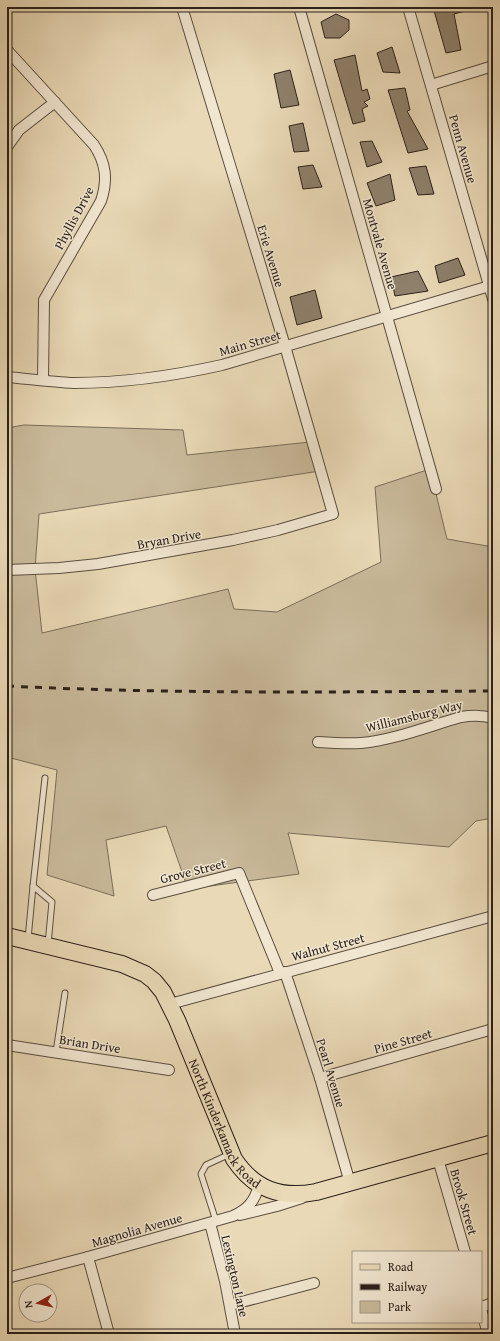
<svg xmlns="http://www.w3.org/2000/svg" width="500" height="1341" viewBox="0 0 500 1341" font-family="'Gentium Book Plus',serif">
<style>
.green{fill:#c9ba9b;stroke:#7a6d5a}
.building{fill:#8e806b;stroke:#2b201a}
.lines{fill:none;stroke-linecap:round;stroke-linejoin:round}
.lane-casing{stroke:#5a4e41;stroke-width:7}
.street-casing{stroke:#5a4e41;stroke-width:12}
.primary-casing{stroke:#2b201a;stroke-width:18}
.lane{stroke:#f1e6d0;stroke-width:5}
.street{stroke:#f1e6d0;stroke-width:10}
.primary{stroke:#e9d9b6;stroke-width:16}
.rail{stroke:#2b201a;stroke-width:3;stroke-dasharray:7 7;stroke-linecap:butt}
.labels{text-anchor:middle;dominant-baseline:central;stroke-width:3;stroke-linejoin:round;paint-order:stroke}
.street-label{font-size:13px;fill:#2b201a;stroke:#f1e6d0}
</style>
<rect width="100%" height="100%" fill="#e9d9b6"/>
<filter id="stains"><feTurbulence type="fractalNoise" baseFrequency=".005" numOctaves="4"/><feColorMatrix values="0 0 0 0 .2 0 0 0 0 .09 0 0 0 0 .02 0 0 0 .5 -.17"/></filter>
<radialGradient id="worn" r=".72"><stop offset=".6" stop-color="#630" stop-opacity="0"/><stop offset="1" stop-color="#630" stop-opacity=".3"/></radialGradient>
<!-- green -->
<path class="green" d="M24 425 183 430 187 455 310 442 320 471 39 514 35 569 42 633 228 589 234 609 277 612 381 562 375 487 430 469 447 539 493 547V818L476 821 449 847 288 833 299 874 188 889 166 826 106 840 114 896 47 875 57 770 7 757V428Z"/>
<!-- building -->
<g class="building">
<path d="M433 7H471L472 9 454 14 461 50 446 53Z"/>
<path d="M336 14 349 20V30L340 38H325L321 22Z"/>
<path d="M392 47 400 73 383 72 377 53Z"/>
<path d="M355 55 362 91 367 89 370 99 364 102 368 106 362 109 365 121 353 124 334 60Z"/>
<path d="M290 70 299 105 281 108 274 74Z"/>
<path d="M405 88 410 110 407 111 428 149 408 153 388 90Z"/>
<path d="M303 123 309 151 294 152 289 126Z"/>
<path d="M372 141 382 162 367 167 360 142Z"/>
<path d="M313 165 322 187 303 189 298 167Z"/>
<path d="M426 166 434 194 418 195 409 168Z"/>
<path d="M390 174 395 200 376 206 367 183Z"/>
<path d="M458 258 465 275 439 283 435 266Z"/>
<path d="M418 271 428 291 395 296 391 277Z"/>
<path d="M315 290 322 318 297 325 290 297Z"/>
</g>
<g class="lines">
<defs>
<g id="lane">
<path d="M33 886 45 778"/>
<path d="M28 939 33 886 52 902 48 944"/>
<path d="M56 1052 65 993"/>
<path d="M216 1221 201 1174 206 1165 230 1154"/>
</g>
<g id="street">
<path d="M299 7 436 489"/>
<path d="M408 7 493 299"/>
<path d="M7 50 94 145C106 163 108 180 101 201L44 300 43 380"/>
<path d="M431 85 493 66"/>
<path d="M7 147 19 130 55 102"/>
<path d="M7 377C29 379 52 382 74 383 124 383 173 376 222 365L493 285"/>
<path d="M7 570 59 568 98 564 233 540 278 530 333 514 285 346 182 7"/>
<path d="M318 742C332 743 347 744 361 743 394 740 429 726 461 717 472 715 482 715 493 718"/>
<path d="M153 895 239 873 280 973"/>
<path d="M285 972 320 1078 350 1183"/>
<path d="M170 1004 493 916"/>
<path d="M7 1045 169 1070"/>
<path d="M320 1078 493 1029"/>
<path d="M438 1159 465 1252"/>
<path d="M240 1215 277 1206 302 1198"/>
<path d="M210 1223 225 1281 235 1334"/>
<path d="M88 1257 109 1334"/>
<path d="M7 1278 88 1257 233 1216C248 1209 255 1201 259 1185"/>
<path d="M230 1305 314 1283"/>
<path d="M481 1307 493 1303"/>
<path d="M481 1309 488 1334"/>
</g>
<g id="primary">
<path id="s1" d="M7 936 122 964 145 974 154 981 163 992 177 1020 234 1159C254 1189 280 1199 316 1192L493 1143"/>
</g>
</defs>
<!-- lane casing -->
<use href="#lane" class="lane-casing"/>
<!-- street casing -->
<use href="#street" class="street-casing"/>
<!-- primary casing -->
<use href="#primary" class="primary-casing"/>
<!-- lane -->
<use href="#lane" class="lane"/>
<!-- street -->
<use href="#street" class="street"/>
<!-- primary -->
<use href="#primary" class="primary"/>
<!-- rail -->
<path class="rail" d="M7 686C169 694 331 692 493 691"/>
</g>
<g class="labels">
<!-- street labels -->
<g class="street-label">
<text transform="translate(463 149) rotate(74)">Penn Avenue</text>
<text transform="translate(74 218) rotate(-62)">Phyllis Drive</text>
<text transform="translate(380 244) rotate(74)">Montvale Avenue</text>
<text transform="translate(271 256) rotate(73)">Erie Avenue</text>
<text transform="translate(250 343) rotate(-16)">Main Street</text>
<text transform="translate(169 539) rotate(-10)">Bryan Drive</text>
<text transform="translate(414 716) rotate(-14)">Williamsburg Way</text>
<text transform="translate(193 871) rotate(-14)">Grove Street</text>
<text transform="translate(328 947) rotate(-15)">Walnut Street</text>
<text transform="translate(403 1041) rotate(-16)">Pine Street</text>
<text transform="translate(90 1044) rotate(9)">Brian Drive</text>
<text transform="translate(331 1073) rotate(73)">Pearl Avenue</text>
<text stroke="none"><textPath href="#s1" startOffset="315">North Kinderkamack Road</textPath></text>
<text transform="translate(464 1202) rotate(74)">Brook Street</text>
<text transform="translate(137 1230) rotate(-16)">Magnolia Avenue</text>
<text transform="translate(235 1276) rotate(77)">Lexington Lane</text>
</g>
</g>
<!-- margin -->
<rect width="500" height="1341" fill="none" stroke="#e9d9b6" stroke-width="24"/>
<rect x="8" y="8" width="484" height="1325" fill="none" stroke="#2b201a" stroke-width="2"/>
<rect x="12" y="12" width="476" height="1317" fill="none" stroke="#2b201a"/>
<!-- legend -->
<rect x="352" y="1251" width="130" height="72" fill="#f1e6d0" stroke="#a29787"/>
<rect x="360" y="1264" width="20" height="6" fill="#e9d9b6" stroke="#a29787"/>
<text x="388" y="1271" font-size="12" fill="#2b201a">Road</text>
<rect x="360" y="1284" width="20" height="6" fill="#2b201a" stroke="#a29787"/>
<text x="388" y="1291" font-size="12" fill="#2b201a">Railway</text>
<rect x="360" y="1301" width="20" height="12" fill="#c9ba9b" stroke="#a29787"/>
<text x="388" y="1311" font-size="12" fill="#2b201a">Park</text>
<!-- north arrow -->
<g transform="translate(38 1303) rotate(262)"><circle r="19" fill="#f1e6d0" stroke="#a29787"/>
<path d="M0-3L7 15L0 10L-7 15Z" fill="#8f2418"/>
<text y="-6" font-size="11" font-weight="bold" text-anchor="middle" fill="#2b201a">N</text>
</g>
<rect width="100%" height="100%" filter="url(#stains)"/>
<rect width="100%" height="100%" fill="url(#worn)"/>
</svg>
